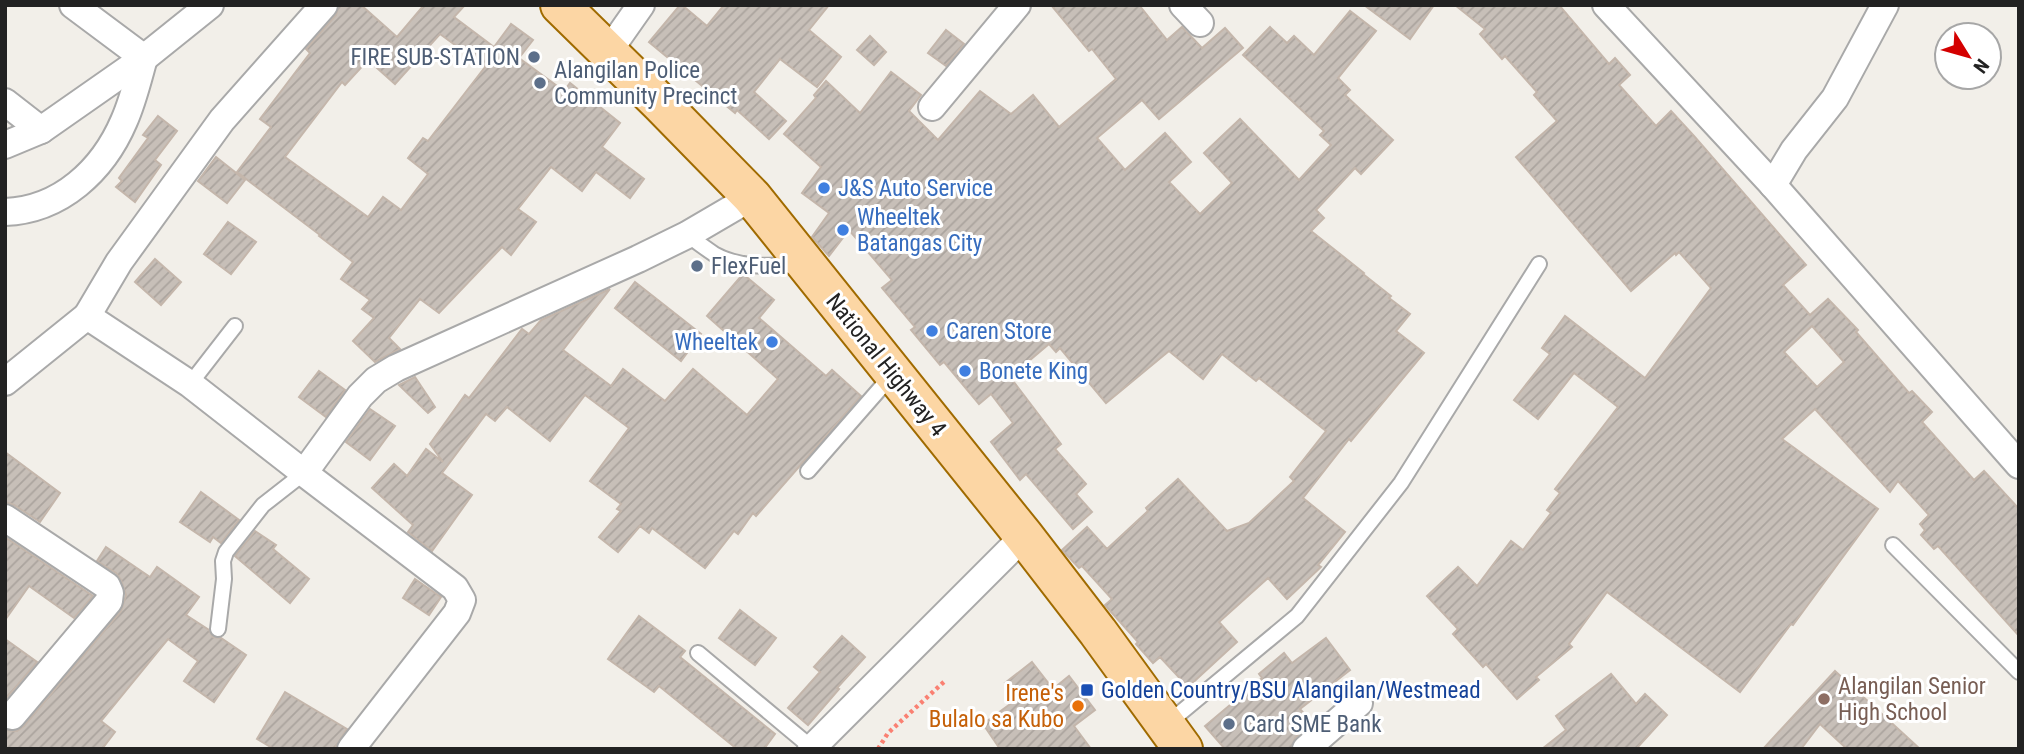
<svg xmlns="http://www.w3.org/2000/svg" width="2024" height="754" viewBox="0 0 2024 754" font-family="'Roboto Condensed',sans-serif">
<style>
.building{fill:url(#building-hatch);stroke:#c4b6ab;stroke-width:2;fill-rule:evenodd}
.lines{fill:none;stroke-linecap:round;stroke-linejoin:round}
.lane-casing{stroke:#a9a9a9;stroke-width:18}
.street-casing{stroke:#a9a9a9;stroke-width:30}
.primary-casing{stroke:#a06b00;stroke-width:42}
.path{stroke:#fa8072;stroke-width:4.5;stroke-dasharray:3.5 3.5;stroke-linecap:butt}
.lane{stroke:#fff;stroke-width:14}
.street{stroke:#fff;stroke-width:26}
.primary{stroke:#fcd6a4;stroke-width:38}
.service-dot{fill:#5c6f8a;stroke:#fff;stroke-width:2.5}
.shop-dot{fill:#3f7fe0;stroke:#fff;stroke-width:2.5}
.transit-dot{fill:#1a4fb4;stroke:#fff;stroke-width:2.5}
.education-dot{fill:#8d6e63;stroke:#fff;stroke-width:2.5}
.food-dot{fill:#e8710a;stroke:#fff;stroke-width:2.5}
.labels{text-anchor:middle;dominant-baseline:central;stroke-width:6;stroke-linejoin:round;paint-order:stroke}
.service-label{font-size:23px;fill:#4e5e75;stroke:#fff;text-anchor:start}
.shop-label{font-size:23px;fill:#366cbe;stroke:#fff;text-anchor:start}
.street-label{font-size:23px;fill:#222;stroke:#fff}
.education-label{font-size:23px;fill:#785e54;stroke:#fff;text-anchor:start}
.transit-label{font-size:23px;fill:#164399;stroke:#fff;text-anchor:start}
.food-label{font-size:23px;fill:#c56008;stroke:#fff;text-anchor:end}
</style>
<defs>
<pattern id="building-hatch" width="6" height="6" patternUnits="userSpaceOnUse" patternTransform="scale(1.75)"><rect width="6" height="6" fill="#c7bfb8"/><path d="M-1 1l2-2M0 6l6-6M5 7l2-2" fill="none" stroke="#aba49e"/></pattern>
</defs>
<rect width="100%" height="100%" fill="#f2efe9"/>
<!-- building -->
<g class="building">
<path d="M339 5H361L397 37 424 5H465L454 17 494 47 511 24 533 40 519 58 564 91 570 83 620 123 602 147 644 179 630 198 596 172 582 191 551 167 518 209 536 222 511 255 502 247 439 313 420 299 389 338 400 349 375 362 353 341 374 318 362 309 370 300 341 279 353 262 319 236 320 235 237 172 271 127 260 119 310 53 306 49 336 15ZM440 34 485 67 428 141 423 138 408 158 428 174 401 210 383 197 368 217 285 157 342 82 345 85 368 60 395 84Z"/>
<path d="M680 5H682L707 26 724 5H829L809 30 841 57 817 87 780 59 754 92 786 121 769 139 737 110 735 113 649 42Z"/>
<path d="M1051 5H1139L1167 40 1182 27 1202 48 1225 28 1243 48 1159 119 1142 100 1097 138 1125 170 1165 133 1191 162 1169 182 1200 214 1232 183 1204 153 1240 119 1299 180 1331 145 1320 135 1324 131 1243 55 1270 27 1287 43 1294 36 1314 55 1350 11 1376 31 1338 78 1350 90 1345 95 1393 140 1361 174 1355 168 1316 210 1324 218 1311 231 1364 273 1363 274 1391 296 1389 298 1410 314 1396 331 1424 353 1351 441 1349 439 1303 498 1345 532 1318 565 1321 567 1287 599 1268 578 1219 622 1237 642 1188 687 1160 657 1153 663 1136 644 1138 642 1105 605 1112 599 1082 566 1079 568 1062 550 1087 527 1107 549 1148 511 1146 508 1178 479 1227 531 1249 523 1294 481 1290 477 1326 431 1259 378 1256 381 1222 354 1203 379 1169 351 1106 403 1060 348 1056 352 1049 344 1010 377 1061 444 1055 449 1086 484 1076 494 1092 512 1073 529 1026 474 1020 480 991 442 1013 423 991 394 979 404 944 362 940 365 911 330 915 327 882 288 892 280 849 230 829 256 812 237 829 213 802 193 821 167 784 134 816 98 814 95 826 81 860 113 891 72 921 95 909 111 938 140 980 91 1011 114 1033 95 1059 127 1116 79 1092 49 1089 51Z"/>
<path d="M1364 5H1434L1410 39Z"/>
<path d="M1455 5H1559L1609 64 1615 58 1630 75 1619 85 1656 126 1671 111 1694 136 1806 265 1783 285 1810 315 1828 299 1858 330 1856 332 1909 393 1912 391 1932 412 1922 422 1974 480 1984 471 2019 509V636L1938 546 1934 549 1921 535 1925 530 1920 524 1929 515 1898 481 1890 492 1815 409 1782 439 1878 509 1793 625 1791 624 1740 692 1607 592 1569 644 1572 647 1536 677 1539 680 1517 699 1486 664 1483 667 1453 634 1458 629 1427 596 1458 567 1477 586 1511 541 1523 550 1551 513 1547 510 1560 493 1555 489 1618 407 1574 373 1538 419 1514 400 1550 354 1542 348 1565 316 1645 378 1711 288 1679 252 1676 255 1675 253 1631 291 1516 157 1557 121 1534 95 1537 92 1505 56 1502 59 1480 34 1485 29ZM1812 326 1844 362 1817 387 1784 352Z"/>
<path d="M946 30 964 44 946 66 928 53Z"/>
<path d="M870 36 886 52 874 65 857 50Z"/>
<path d="M158 116 177 131 155 160 161 165 135 202 116 187 122 181 119 178 148 138 143 135Z"/>
<path d="M216 157 245 180 227 203 198 181Z"/>
<path d="M228 222 256 242 231 274 204 254Z"/>
<path d="M155 259 181 282 161 305 135 282Z"/>
<path d="M743 274 774 300 759 318 826 376 832 370 861 396 756 516 753 513 738 534 734 531 705 568 652 528 649 533 640 526 618 552 599 537 621 511 617 509 621 504 590 481 629 428 585 395 550 441 507 407 495 421 486 414 442 473 472 495 432 551 408 532 413 525 372 488 394 464 407 476 426 449 443 462 430 444 465 395 469 398 522 329 529 334 541 320 610 289 563 350 611 386 623 369 665 401 693 369 747 415 778 379 707 316Z"/>
<path d="M635 282 701 334 681 361 615 308Z"/>
<path d="M319 371 345 390 326 417 299 397Z"/>
<path d="M415 377 435 407 428 413 399 385Z"/>
<path d="M370 409 395 426 370 460 346 442Z"/>
<path d="M5 452 60 493 40 522 14 505 5 502Z"/>
<path d="M201 492 239 520 221 543 213 537 210 542 180 522Z"/>
<path d="M255 531 276 545 273 549 309 579 290 603 235 556Z"/>
<path d="M5 537 93 596 74 618 29 586 5 620Z"/>
<path d="M106 547 150 577 157 567 199 597 186 615 209 630 213 637 221 638 246 655 214 702 184 681 198 661 168 639 101 721 115 732 102 749H5V730L17 731 24 726 121 611 126 595 121 580 116 573 97 561Z"/>
<path d="M415 579 441 597 429 615 403 598Z"/>
<path d="M740 610 776 638 755 665 719 638Z"/>
<path d="M639 616 685 651 680 657 775 734 764 749H737L659 686 654 692 608 659Z"/>
<path d="M842 636 865 657 837 688 839 689 808 725 788 708 820 672 814 667Z"/>
<path d="M1326 638 1350 670 1300 709 1312 723 1295 738 1291 749H1225L1205 726 1262 678 1259 674 1284 653 1292 663Z"/>
<path d="M5 639 37 662 5 700Z"/>
<path d="M1032 662 1053 689 1069 676 1095 710 1074 726 1091 749H1000L983 724 1017 699 1005 683Z"/>
<path d="M1835 671 1920 749H1847L1820 724 1801 749H1763Z"/>
<path d="M1611 674 1636 704 1645 694 1667 715 1636 749H1542L1566 730 1556 716Z"/>
<path d="M285 692 347 729 334 749H274L257 739Z"/>
</g>
<g class="lines">
<defs>
<g id="lane">
<path d="M687 235C696 241 705 248 714 254 741 269 771 266 801 265"/>
<path d="M190 384 235 326"/>
<path d="M808 471 892 375"/>
<path d="M1893 545 2019 672"/>
<path d="M218 629 224 579 223 561 226 552 263 505 304 473"/>
<path d="M698 653 812 748"/>
<path d="M1167 724 1297 616 1401 483 1539 264"/>
</g>
<g id="street">
<path d="M1183 5 1200 23"/>
<path d="M1606 5 1773 185 2019 465"/>
<path d="M608 52 641 5"/>
<path d="M5 102 41 130"/>
<path d="M932 107 1017 5"/>
<path d="M5 145 41 130 144 58 210 5"/>
<path d="M1773 185 1794 150 1835 98 1885 5"/>
<path d="M5 212C61 210 103 170 124 121 133 101 138 79 144 58L73 5"/>
<path d="M87 316 119 262 222 120 324 5"/>
<path d="M5 382 87 316 190 384 304 473 360 396 376 380 396 368 638 259 687 235 752 197"/>
<path d="M304 473 455 588 462 600 457 613 351 749"/>
<path d="M5 518 107 586 110 593 109 601 12 716"/>
<path d="M811 749 1024 536"/>
<path d="M1306 749 1359 703"/>
</g>
<path id="primary" d="M560 5 660 103 752 197 1024 536 1098 632 1183 749"/>
</defs>
<!-- lane casing -->
<use href="#lane" class="lane-casing"/>
<!-- street casing -->
<use href="#street" class="street-casing"/>
<!-- primary casing -->
<use href="#primary" class="primary-casing"/>
<!-- path -->
<path class="path" d="M878 749 888 733 946 680"/>
<!-- lane -->
<use href="#lane" class="lane"/>
<!-- street -->
<use href="#street" class="street"/>
<!-- primary -->
<use href="#primary" class="primary"/>
</g>
<!-- markers -->
<g class="service-dot">
<circle cx="534" cy="57" r="7"/>
<circle cx="540" cy="83" r="7"/>
<circle cx="697" cy="266" r="7"/>
<circle cx="1229" cy="724" r="7"/>
</g>
<g class="shop-dot">
<circle cx="824" cy="188" r="7"/>
<circle cx="843" cy="230" r="7"/>
<circle cx="932" cy="331" r="7"/>
<circle cx="772" cy="342" r="7"/>
<circle cx="965" cy="371" r="7"/>
</g>
<rect class="transit-dot" x="1080" y="683" width="14" height="14" rx="3.5"/>
<circle class="education-dot" cx="1824" cy="699" r="7"/>
<circle class="food-dot" cx="1078" cy="706" r="7"/>
<g class="labels">
<!-- service labels -->
<g class="service-label">
<text x="520" y="57" text-anchor="end">FIRE SUB-STATION</text>
<text x="554" y="70">Alangilan Police<tspan x="554" dy="26">Community Precinct</tspan></text>
<text x="711" y="266">FlexFuel</text>
<text x="1243" y="724">Card SME Bank</text>
</g>
<!-- shop labels -->
<g class="shop-label">
<text x="838" y="188">J&amp;S Auto Service</text>
<text x="857" y="217">Wheeltek<tspan x="857" dy="26">Batangas City</tspan></text>
<text x="946" y="331">Caren Store</text>
<text x="758" y="342" text-anchor="end">Wheeltek</text>
<text x="979" y="371">Bonete King</text>
</g>
<!-- street labels -->
<g class="street-label">
<text transform="translate(886 365) rotate(51)">National Highway 4</text>
</g>
<!-- education labels -->
<g class="education-label">
<text x="1838" y="686">Alangilan Senior<tspan x="1838" dy="26">High School</tspan></text>
</g>
<!-- transit labels -->
<g class="transit-label">
<text x="1101" y="690">Golden Country/BSU Alangilan/Westmead</text>
</g>
<!-- food labels -->
<g class="food-label">
<text x="1064" y="693">Irene's<tspan x="1064" dy="26">Bulalo sa Kubo</tspan></text>
</g>
</g>
<!-- border -->
<rect width="2024" height="754" fill="none" stroke="#222222" stroke-width="14"/>
<!-- north arrow -->
<g transform="translate(1968 56) rotate(127)"><circle r="33" fill="#ffffff" stroke="#a7a7a7" stroke-width="2"/>
<path d="M0-5L12 26L0 18L-12 26Z" fill="#d40000"/>
<text y="-10" font-size="19" font-weight="bold" text-anchor="middle" fill="#222222">N</text>
</g>
</svg>
